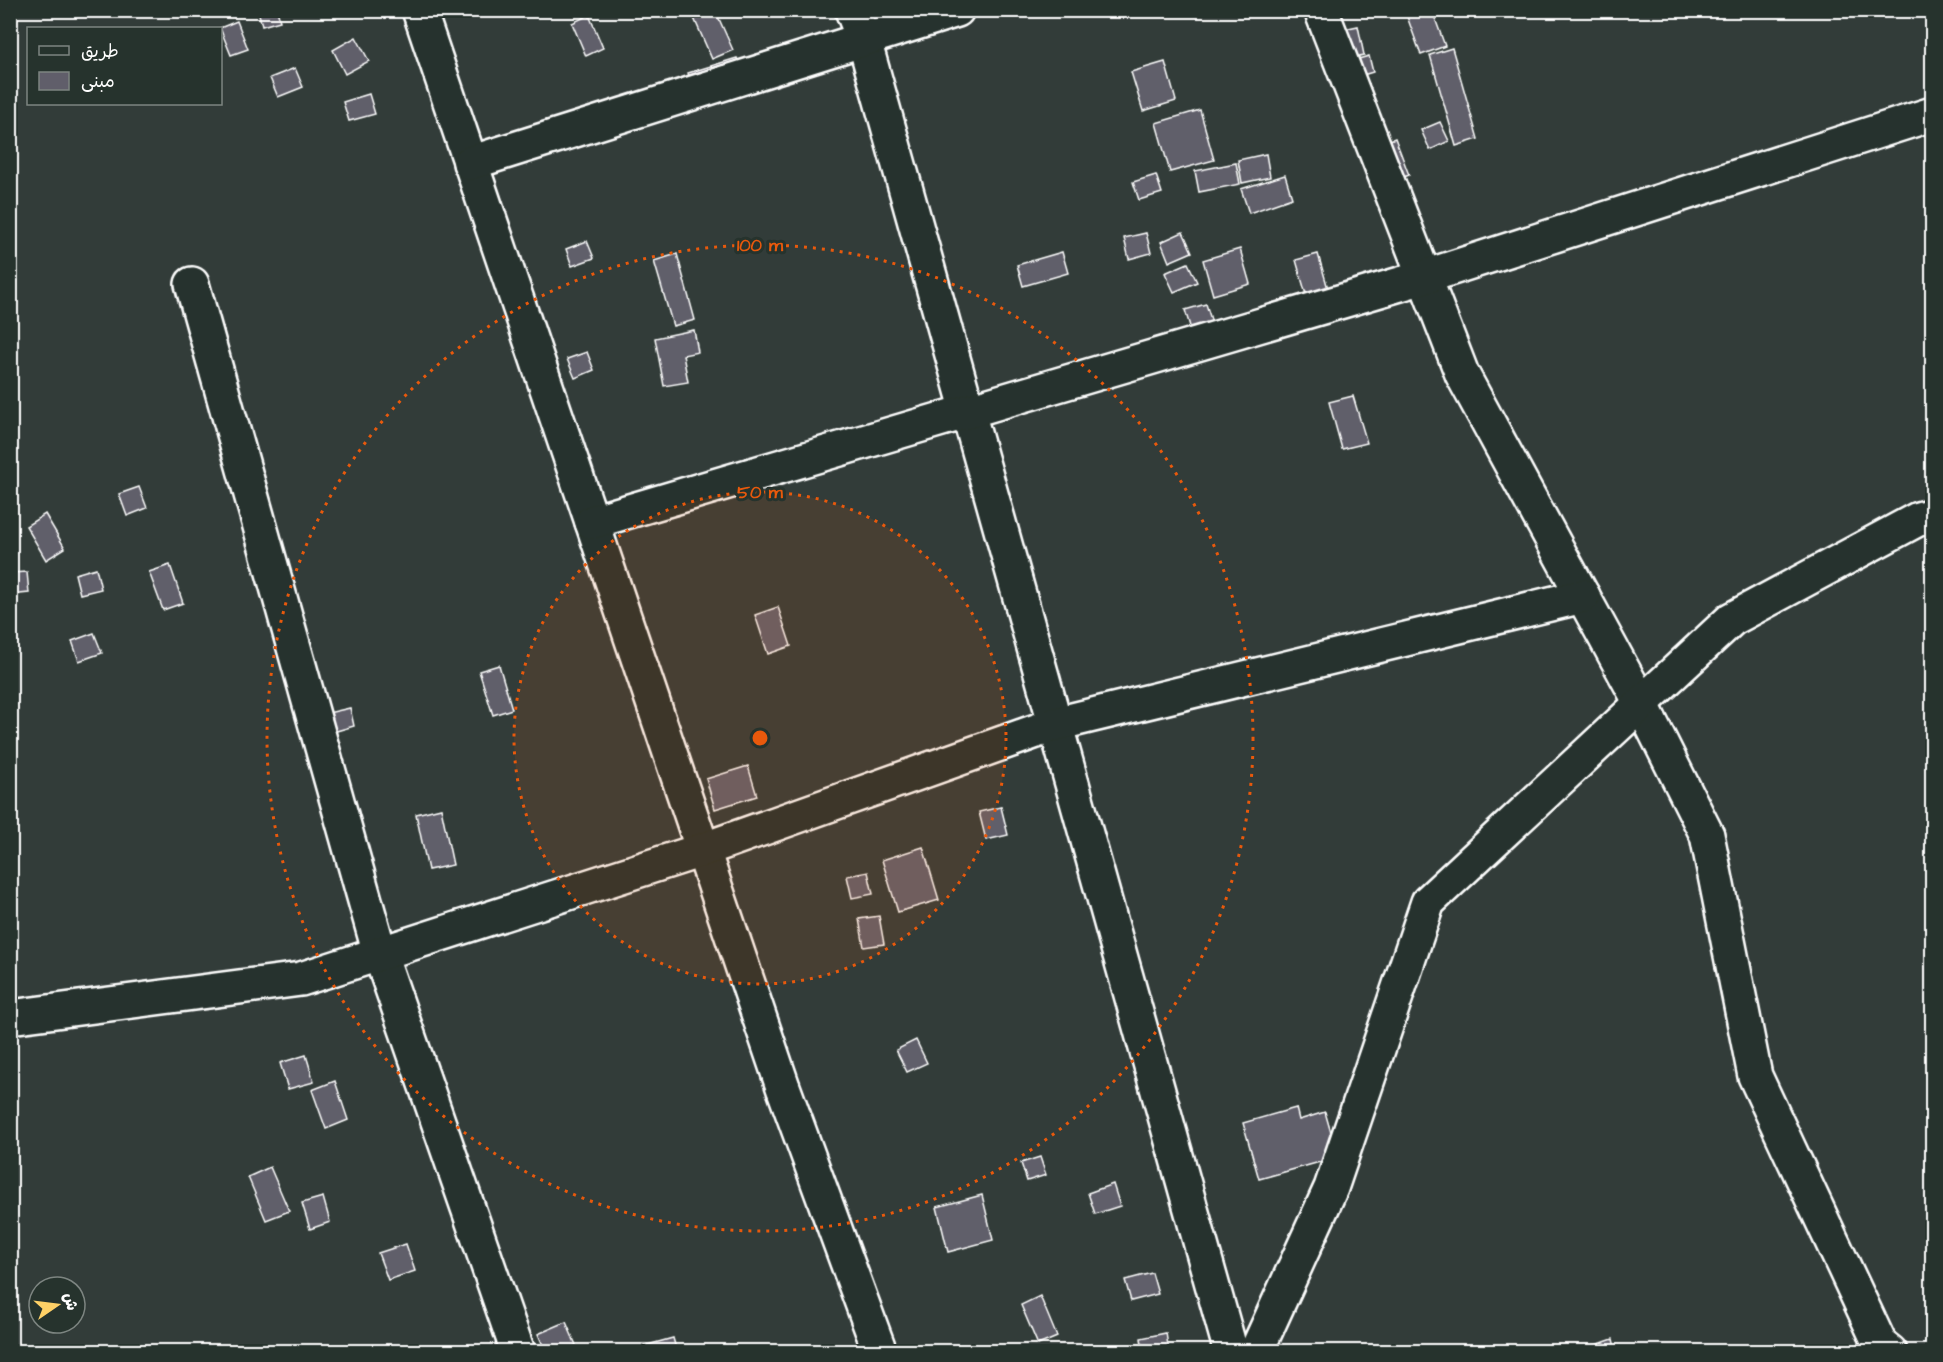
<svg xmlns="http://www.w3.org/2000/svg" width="1943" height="1362" viewBox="0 0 1943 1362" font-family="'Architects Daughter','Playpen Sans Arabic',sans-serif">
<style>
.building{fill:#605e6a;stroke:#fff;stroke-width:1.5}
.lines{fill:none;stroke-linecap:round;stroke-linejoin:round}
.street-casing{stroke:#fff;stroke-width:38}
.street{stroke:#26332d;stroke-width:33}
.ring{fill:none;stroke:#e8590c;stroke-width:3;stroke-dasharray:3 6}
.centre{fill:#e8590c;stroke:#26332d;stroke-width:3}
.ring-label{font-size:18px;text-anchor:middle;font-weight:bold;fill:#e8590c;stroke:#26332d;stroke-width:6;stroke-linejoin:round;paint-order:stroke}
</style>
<rect width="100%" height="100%" fill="#323c39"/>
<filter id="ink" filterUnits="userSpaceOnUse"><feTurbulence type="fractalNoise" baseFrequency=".0167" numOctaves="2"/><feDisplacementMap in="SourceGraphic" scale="12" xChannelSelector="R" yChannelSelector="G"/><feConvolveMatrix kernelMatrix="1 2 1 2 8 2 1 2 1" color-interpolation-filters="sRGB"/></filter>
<g filter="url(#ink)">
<!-- building -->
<g class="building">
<path d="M211 10H232L213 16Z"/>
<path d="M258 10H277L280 21 262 26Z"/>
<path d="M711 10H715L733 50 712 59 694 18Z"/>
<path d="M867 10H911L872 32Z"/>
<path d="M1432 10 1445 46 1421 55 1405 11Z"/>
<path d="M589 15 603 48 586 56 572 23Z"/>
<path d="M237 21 248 49 231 55 220 28Z"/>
<path d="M1358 26 1364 55 1345 59 1339 30Z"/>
<path d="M356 37 369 61 345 74 333 50Z"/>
<path d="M1452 48 1478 139 1456 146 1430 55Z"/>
<path d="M1369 56 1373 72 1353 78 1348 62Z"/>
<path d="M737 58 742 73 693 88 688 73Z"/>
<path d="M1165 62 1176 101 1143 111 1131 72Z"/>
<path d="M295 68 303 87 278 97 270 78Z"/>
<path d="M369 94 375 114 349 121 343 102Z"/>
<path d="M1200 110 1214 160 1170 172 1156 123Z"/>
<path d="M1440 122 1449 141 1430 150 1421 130Z"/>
<path d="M1395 138 1409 175 1389 183 1375 146Z"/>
<path d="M1266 154 1270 177 1242 183 1238 160Z"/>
<path d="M1236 163 1240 184 1199 192 1195 171Z"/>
<path d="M1156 175 1162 193 1139 200 1133 182Z"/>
<path d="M1285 175 1292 198 1249 213 1241 189Z"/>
<path d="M1183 232 1192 252 1169 262 1161 242Z"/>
<path d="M1146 233 1151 253 1129 259 1124 238Z"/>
<path d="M587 241 594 258 572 266 566 249Z"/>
<path d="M1240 249 1250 284 1213 295 1203 260Z"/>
<path d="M1062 252 1068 273 1023 286 1017 265Z"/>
<path d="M677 254 695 320 673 326 654 261Z"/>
<path d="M1318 254 1329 292 1307 298 1296 260Z"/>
<path d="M1188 263 1197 282 1174 292 1165 273Z"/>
<path d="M1206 304 1213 326 1192 333 1185 310Z"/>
<path d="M694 330 698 352 683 355 688 382 664 386 655 338Z"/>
<path d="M587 352 594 370 575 378 567 359Z"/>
<path d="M1353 396 1367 443 1342 449 1329 402Z"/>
<path d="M139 487 147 508 127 516 119 494Z"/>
<path d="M45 514 65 548 46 560 26 526Z"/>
<path d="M170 565 183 603 163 610 149 572Z"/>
<path d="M96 568 101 589 80 594 75 574Z"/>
<path d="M27 572 29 593 10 595V573Z"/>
<path d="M778 607 791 646 768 654 755 615Z"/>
<path d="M94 633 102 653 79 661 72 641Z"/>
<path d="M499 665 512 709 493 715 479 671Z"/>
<path d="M350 708 354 726 333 732 328 713Z"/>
<path d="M748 766 757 796 715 809 706 779Z"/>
<path d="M1001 807 1008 835 986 840 979 812Z"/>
<path d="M441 808 453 865 428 870 416 814Z"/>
<path d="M923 847 939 900 898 912 882 860Z"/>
<path d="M868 872 873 894 852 898 847 876Z"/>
<path d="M879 916 884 944 864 947 859 919Z"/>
<path d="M916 1040 927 1063 907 1072 896 1050Z"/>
<path d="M306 1055 314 1082 288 1089 280 1063Z"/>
<path d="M335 1081 348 1120 326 1129 312 1090Z"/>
<path d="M1296 1108 1299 1120 1325 1112 1338 1157 1259 1179 1243 1123Z"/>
<path d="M1040 1157 1046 1175 1027 1181 1021 1163Z"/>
<path d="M270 1167 289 1211 266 1220 248 1177Z"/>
<path d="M1113 1184 1120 1206 1095 1214 1088 1193Z"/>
<path d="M982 1195 993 1240 948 1252 937 1207Z"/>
<path d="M323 1197 330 1222 310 1229 302 1203Z"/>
<path d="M406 1244 415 1271 388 1280 378 1253Z"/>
<path d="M1152 1273 1158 1294 1131 1301 1125 1280Z"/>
<path d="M1040 1296 1057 1337 1038 1345 1021 1305Z"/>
<path d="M566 1322 576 1345 559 1352H546L538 1334Z"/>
<path d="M1166 1333 1169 1352H1143L1141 1338Z"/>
<path d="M673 1338 677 1352H634L633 1349Z"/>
<path d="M1613 1339 1616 1352H1591L1590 1347Z"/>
</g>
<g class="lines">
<defs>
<g id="street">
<path d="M419 10 783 1087 880 1352"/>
<path d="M852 10 864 40 1231 1352"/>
<path d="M1321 10 1462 374 1641 703 1707 835 1755 1076 1880 1344 1890 1352"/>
<path d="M470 163 957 10"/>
<path d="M192 284 380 954 518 1352"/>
<path d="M592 522 1424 277 1932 114"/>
<path d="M10 1017 301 979 702 850 1056 724 1583 596"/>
<path d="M1256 1352 1331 1188 1428 902 1732 619 1918 519 1932 515"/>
</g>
</defs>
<!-- street casing -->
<use href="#street" class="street-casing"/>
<!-- street -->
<use href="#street" class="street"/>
</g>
</g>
<!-- distance rings -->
<circle cx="760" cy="738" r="246" fill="#e8590c" fill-opacity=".12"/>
<g class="ring">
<circle cx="760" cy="738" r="246"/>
<circle cx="760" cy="738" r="493"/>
</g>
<circle cx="760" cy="738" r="9" class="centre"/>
<g class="ring-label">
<text x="760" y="251">100 m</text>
<text x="760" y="498">50 m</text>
</g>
<!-- margin -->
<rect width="1943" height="1362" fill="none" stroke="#26332d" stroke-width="36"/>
<rect x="18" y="18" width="1907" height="1326" fill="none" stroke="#fff" stroke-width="2" filter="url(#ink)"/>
<!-- legend -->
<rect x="27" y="27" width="195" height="78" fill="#26332d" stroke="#7d8581" stroke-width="1.5"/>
<rect x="39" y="46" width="30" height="9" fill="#26332d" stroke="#7d8581" stroke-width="1.5"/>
<text x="81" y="57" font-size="18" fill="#ffffff">طريق</text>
<rect x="39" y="72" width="30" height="18" fill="#605e6a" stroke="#7d8581" stroke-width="1.5"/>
<text x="81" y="87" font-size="18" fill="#ffffff">مبنى</text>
<!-- north arrow -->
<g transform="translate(57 1305) rotate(76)"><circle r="28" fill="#26332d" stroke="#7d8581" stroke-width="1.5"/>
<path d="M0-4.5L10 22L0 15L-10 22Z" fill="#ffd166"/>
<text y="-9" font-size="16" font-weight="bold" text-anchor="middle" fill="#ffffff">ش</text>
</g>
</svg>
